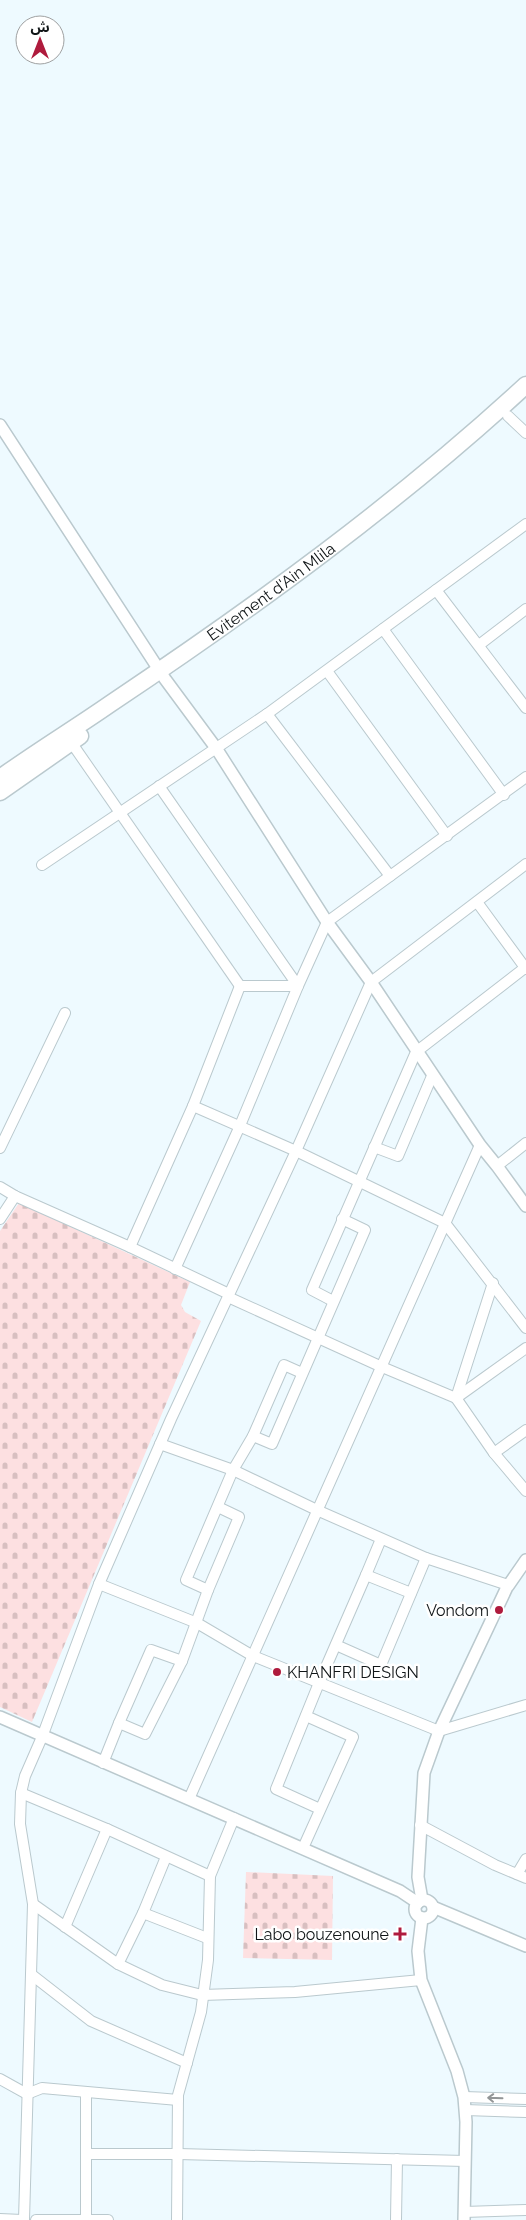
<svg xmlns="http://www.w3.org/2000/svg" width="526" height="2220" viewBox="0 0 526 2220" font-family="Raleway,'Noto Sans Arabic',sans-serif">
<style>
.cemetery{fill:url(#cemetery-stones)}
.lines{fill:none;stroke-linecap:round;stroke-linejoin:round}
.minor-casing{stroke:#bac9ce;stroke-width:12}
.tertiary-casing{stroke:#bac9ce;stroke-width:14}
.trunk-casing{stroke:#bac9ce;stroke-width:19}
.minor{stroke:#fff;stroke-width:10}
.tertiary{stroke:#fff;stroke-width:11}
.trunk{stroke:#fff;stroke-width:16}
.oneway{stroke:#939697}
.poi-dot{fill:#af1b3d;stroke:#fff;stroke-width:2}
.labels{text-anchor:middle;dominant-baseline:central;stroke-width:5;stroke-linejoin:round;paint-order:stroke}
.street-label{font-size:16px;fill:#101517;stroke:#fff}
.poi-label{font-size:16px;fill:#101517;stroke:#fff;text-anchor:end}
</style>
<defs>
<pattern id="cemetery-stones" width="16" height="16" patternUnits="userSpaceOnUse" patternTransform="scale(1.25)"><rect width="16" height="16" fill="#fde0e1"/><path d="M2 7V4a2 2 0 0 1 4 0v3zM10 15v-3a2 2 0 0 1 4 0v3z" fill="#d8bfc0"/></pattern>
</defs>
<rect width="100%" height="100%" fill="#eefaff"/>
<!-- cemetery -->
<g class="cemetery">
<path d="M19 1203 190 1282 181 1305 185 1312 201 1321 32 1722 0 1707V1231Z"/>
<path d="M246 1872 333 1876 332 1960 243 1958Z"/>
</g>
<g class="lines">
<defs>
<g id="minor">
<path d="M508 416 526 433"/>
<path d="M436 590 526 708"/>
<path d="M383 629 504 795"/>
<path d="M479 645 526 609"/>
<path d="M327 671 447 836"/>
<path d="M267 714 390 876"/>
<path d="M71 742 240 986"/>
<path d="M42 865 267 714 526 524"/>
<path d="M477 902 526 969"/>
<path d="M193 1106 296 1151 445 1223 526 1328"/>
<path d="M374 1147 398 1156 432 1076"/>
<path d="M0 1148 65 1013"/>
<path d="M497 1166 526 1143"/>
<path d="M0 1187 15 1196 130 1247 229 1294"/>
<path d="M0 1219 15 1196"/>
<path d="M130 1247 193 1106 240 986H298L159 786"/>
<path d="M175 1269 239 1128 298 986 327 922 526 777"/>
<path d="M228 1297 382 1367 456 1398 493 1283"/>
<path d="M333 1301 312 1290 416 1052 526 967"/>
<path d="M526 1348 456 1398 494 1453 526 1491"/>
<path d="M253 1436 272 1444 365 1230 342 1219"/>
<path d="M160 1444 233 1470 319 1511 426 1558 508 1585"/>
<path d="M494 1453 526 1430"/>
<path d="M381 1539 366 1575 411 1593"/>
<path d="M99 1584 197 1623 253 1656 439 1731 526 1705"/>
<path d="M208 1590 186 1580 233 1470 253 1436 284 1365 302 1373"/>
<path d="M336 1645 381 1665 426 1558"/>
<path d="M119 1723 151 1650 182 1661"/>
<path d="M103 1763 119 1723 145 1734 182 1661 208 1590 239 1517 218 1507"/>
<path d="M21 1793 107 1829 210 1876"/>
<path d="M189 1799 480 1145"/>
<path d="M320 1809 276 1789 319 1683 366 1575"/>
<path d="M420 1825 495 1865 526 1878"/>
<path d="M303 1848 353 1737 306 1716"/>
<path d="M517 1874 526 1859"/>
<path d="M33 1904 118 1964 162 1985 202 1995 295 1992 421 1980"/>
<path d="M143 1913 207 1938"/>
<path d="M65 1927 107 1829"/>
<path d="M118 1964 143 1913 166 1857"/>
<path d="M32 1975 91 2021 187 2063"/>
<path d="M0 2079 27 2094 42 2088 178 2100"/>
<path d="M464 2097 526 2099"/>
<path d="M465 2110 526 2112"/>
<path d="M86 2154H178L465 2161"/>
<path d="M464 2212 526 2210"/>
<path d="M0 2219 22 2220"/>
<path d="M24 2220 33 1904 20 1824 21 1793 25 1776 42 1737 99 1584 171 1419 296 1151 371 982 526 864"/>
<path d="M36 2220H108"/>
<path d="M86 2220V2094"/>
<path d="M177 2220 178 2095 201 2012 208 1960 210 1876 234 1818"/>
<path d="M396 2220 397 2159"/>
</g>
<g id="tertiary">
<path d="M0 425 165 679 216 748 327 922 371 982 480 1145 497 1166 526 1206"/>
<path d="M0 1717 400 1891 418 1903"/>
<circle cx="424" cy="1909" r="9"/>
<path d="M422 1900 418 1877 424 1773 439 1731 508 1585V1586L526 1560"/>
<path d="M433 1907 526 1946"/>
<path d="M422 1918 418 1951 421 1980 457 2071 464 2097 466 2122 464 2220"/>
</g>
<g id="trunk">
<path id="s1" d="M0 778C36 752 74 729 110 704 255 607 398 503 526 385"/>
<path d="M0 792 80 736"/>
</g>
</defs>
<!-- minor casing -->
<use href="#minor" class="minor-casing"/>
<!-- tertiary casing -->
<use href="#tertiary" class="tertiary-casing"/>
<!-- trunk casing -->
<use href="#trunk" class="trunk-casing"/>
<!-- minor -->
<use href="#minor" class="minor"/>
<!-- tertiary -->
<use href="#tertiary" class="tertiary"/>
<!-- trunk -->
<use href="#trunk" class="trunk"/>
</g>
<!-- one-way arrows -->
<defs><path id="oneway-shaft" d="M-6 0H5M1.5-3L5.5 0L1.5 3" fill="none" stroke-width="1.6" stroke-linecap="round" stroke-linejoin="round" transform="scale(1.25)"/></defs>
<use class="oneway" href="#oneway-shaft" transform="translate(495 2098) rotate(-178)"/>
<!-- markers -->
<g class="poi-dot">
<circle cx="499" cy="1610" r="5"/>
<circle cx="277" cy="1672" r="5"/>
<path d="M397.5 1926.5h5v5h5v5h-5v5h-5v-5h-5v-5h5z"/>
</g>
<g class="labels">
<!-- street labels -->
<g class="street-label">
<text stroke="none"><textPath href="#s1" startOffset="329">Evitement d'Ain Mlila</textPath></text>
</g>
<!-- poi labels -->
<g class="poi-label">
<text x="489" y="1610">Vondom</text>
<text x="287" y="1672" text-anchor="start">KHANFRI DESIGN</text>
<text x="389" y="1934">Labo bouzenoune</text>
</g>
</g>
<!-- north arrow -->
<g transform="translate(40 40)"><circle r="24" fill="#ffffff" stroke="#9fa1a2"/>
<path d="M0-4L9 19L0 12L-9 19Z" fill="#af1b3d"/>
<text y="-8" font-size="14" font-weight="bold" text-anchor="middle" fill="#101517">ش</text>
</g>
</svg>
